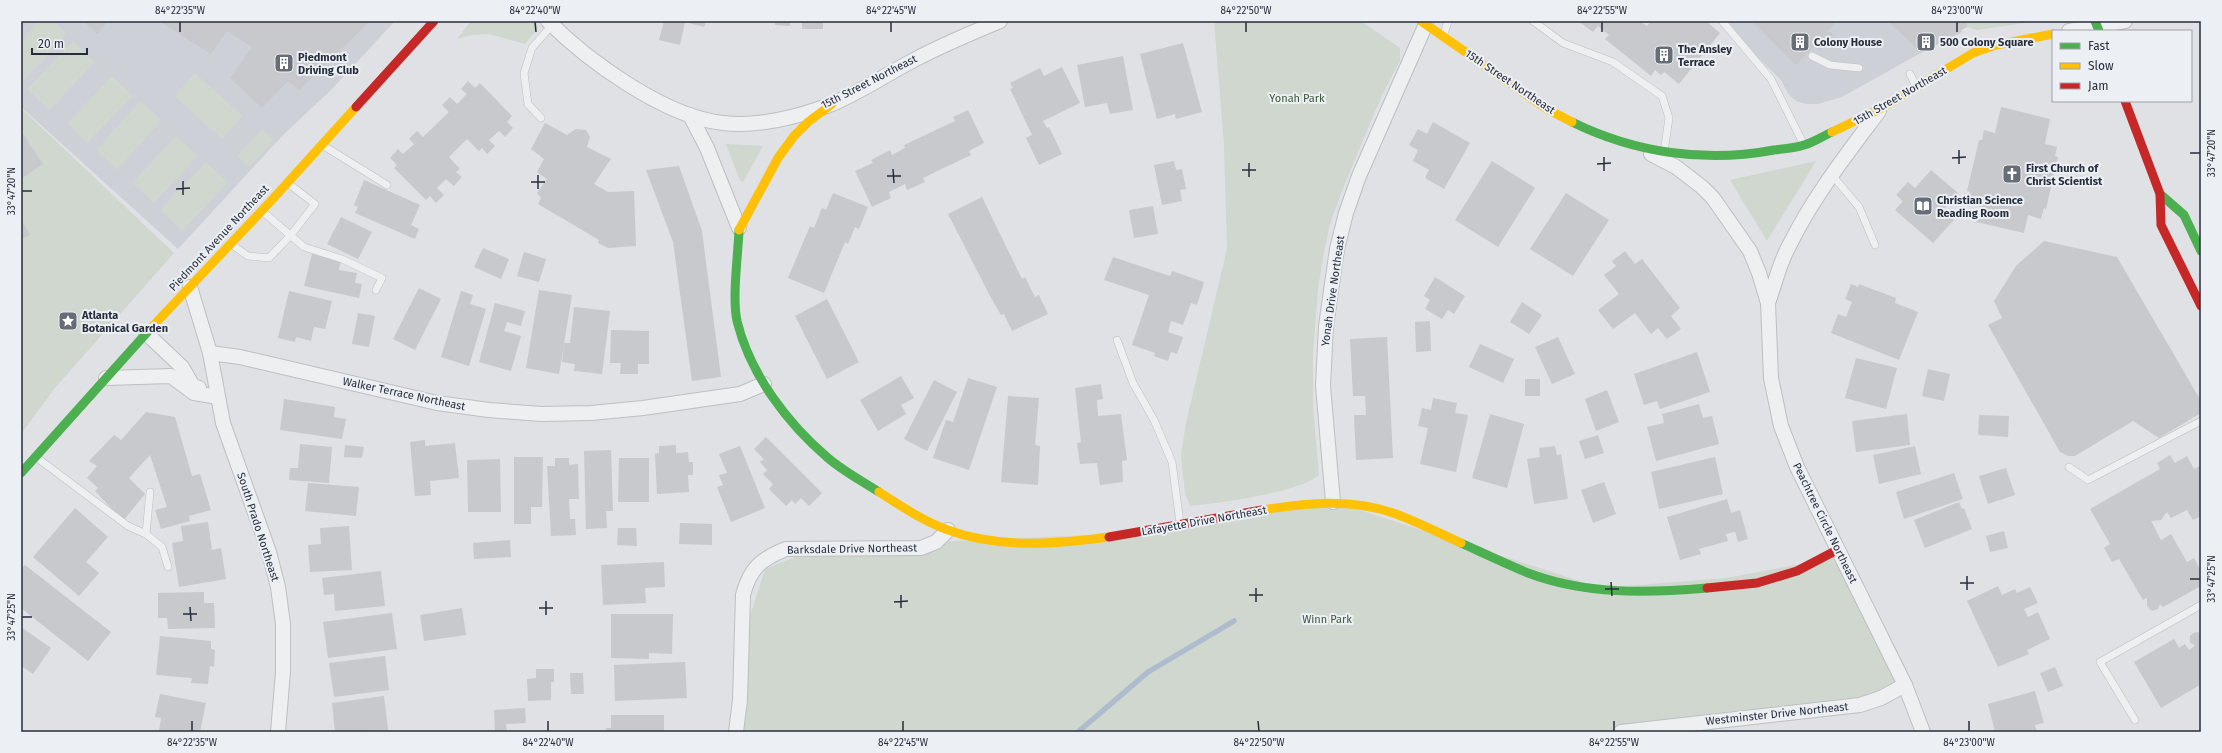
<svg xmlns="http://www.w3.org/2000/svg" width="2222" height="753" viewBox="0 0 2222 753" font-family="'Fira Sans',sans-serif">
<style>
.built{fill:#cdd0d7}
.green{fill:#cfd7cf}
.lines{fill:none;stroke-linecap:round;stroke-linejoin:round}
.stream{stroke:#afbcce;stroke-width:5.5}
.building{fill:#c7c9cc}
.lane-casing{stroke:#bdbfc2;stroke-width:8}
.street-casing{stroke:#bdbfc2;stroke-width:16}
.lane{stroke:#eeeff0;stroke-width:7}
.street{stroke:#eeeff0;stroke-width:14}
.fast{stroke:#4caf50;stroke-width:9}
.slow{stroke:#ffc107;stroke-width:9}
.jam{stroke:#c62828;stroke-width:9}
.ticks{fill:none;stroke:#272e3b;stroke-width:1.5}
.labels{text-anchor:middle;dominant-baseline:central;stroke-width:4;stroke-linejoin:round;paint-order:stroke}
.poi-label{font-size:11px;font-weight:bold;fill:#272e3b;stroke:#eceff4;text-anchor:start}
.street-label{font-size:11px;fill:#272e3b;stroke:#eceff4}
.park-label{font-size:11px;fill:#3a5636;stroke:#eceff4}
.neatline{fill:none;stroke:#272e3b;stroke-width:1.5}
.ticks-label{font-size:10px;text-anchor:middle;fill:#272e3b}
</style>
<rect width="100%" height="100%" fill="#dfe1e4"/>
<!-- built -->
<g class="built">
<path d="M21 21H395L333 88 282 136 178 249 21 107Z"/>
<path d="M1720 21H1967V27L1842 97 1818 104H1806L1796 101 1789 95 1781 80Z"/>
</g>
<!-- green -->
<g class="green">
<path d="M39 21H54L67 33 22 83 21 41Z"/>
<path d="M471 21H536L538 28 525 44 489 34 471 35 457 39Z"/>
<path d="M1214 21H1361L1400 48V61L1382 95 1343 188 1330 224 1324 252 1318 289 1313 354V407L1319 475C1298 493 1219 503 1190 506L1185 494 1181 455 1186 423 1227 249 1224 145Z"/>
<path d="M1967 21H2038L1977 30 1967 27Z"/>
<path d="M73 41 95 62 49 110 27 89Z"/>
<path d="M195 73 243 116 222 139 174 96Z"/>
<path d="M112 76 133 96 87 143 67 123Z"/>
<path d="M140 101 162 120 117 170 96 150Z"/>
<path d="M21 108 174 253 54 389 21 434Z"/>
<path d="M262 129 274 140 249 167 237 156Z"/>
<path d="M176 136 198 156 154 203 132 183Z"/>
<path d="M726 144 763 146 743 182 740 180Z"/>
<path d="M1816 161 1767 241 1730 180Z"/>
<path d="M206 162 228 183 182 231 160 210Z"/>
<path d="M1338 503 1601 588 1726 578 1849 555 1901 680 1859 700 1648 732H736L745 632 765 569 820 547 1089 535Z"/>
</g>
<g class="lines">
<!-- stream -->
<path class="stream" d="M1078 732 1148 672 1234 621"/>
</g>
<!-- building -->
<g class="building">
<path d="M83 21H108L97 34Z"/>
<path d="M159 21H370L299 90 288 81 262 108 230 78 252 47 227 31 211 54Z"/>
<path d="M664 21H706L704 27 685 22 680 45 659 40Z"/>
<path d="M775 21H790V26L775 25Z"/>
<rect x="802" y="21" width="21" height="8"/>
<path d="M1578 21H1640L1647 26 1651 21H1706L1720 33 1679 84 1664 72 1661 75 1655 70 1651 76 1605 39 1609 35 1598 26 1593 32Z"/>
<path d="M1751 21H1831L1834 24 1827 32H1831L1833 37 1819 51 1814 46 1796 65Z"/>
<path d="M1888 21H1967V27L1961 30 1962 32 1921 53Z"/>
<path d="M1183 43 1202 112 1176 119 1175 114 1157 119 1140 54Z"/>
<path d="M1123 56 1133 110 1110 114 1107 103 1085 107 1077 65Z"/>
<path d="M1062 67 1080 103 1043 121 1047 128 1049 127 1062 154 1039 165 1026 138 1032 135 1010 89 1013 88 1010 83 1040 68 1044 76Z"/>
<path d="M468 81 475 88 480 83 512 116 507 122 513 128 505 137 499 131 489 140 495 146 487 154 482 148 479 151 467 139 449 157 460 169 456 172 462 177 454 186 446 179 437 188 444 195 436 203 430 196 426 200 394 168 397 165 390 158 398 149 403 154 414 144 409 139 417 131 423 137 449 112 442 105 450 97 457 104 467 94 461 89Z"/>
<path d="M2001 107 2050 119 2045 144 2057 147 2055 156 2058 157 2046 209 2044 208 2041 219 2028 215 2024 233 1976 222 1980 204 1968 201 1970 192 1967 191 1979 140H1982L1984 130 1995 133Z"/>
<path d="M968 110 984 143 969 151 971 155 923 178 925 182 907 190 905 184 889 192 891 198 872 207 855 171 873 163 871 160 890 150 892 155 905 148 904 145 955 121 953 117Z"/>
<path d="M1433 122 1470 143 1444 189 1425 178 1429 170 1413 161 1418 150 1409 145 1418 129 1427 134Z"/>
<path d="M545 123 567 135 576 129 586 130 590 137 587 147 611 159 594 184 608 192 634 191 636 246 608 248 598 243 599 240 538 204 541 198 537 193 547 179 537 172 544 159 531 149Z"/>
<path d="M21 131 43 164 21 179Z"/>
<path d="M1174 161 1176 170 1182 169 1186 189 1180 190 1182 201 1162 205 1154 165Z"/>
<path d="M1492 161 1535 188 1498 247 1455 220Z"/>
<path d="M679 166 702 231 721 377 692 381 673 242 646 170Z"/>
<path d="M1931 170 1958 193 1943 210 1954 220 1933 243 1895 210 1903 201 1896 195 1908 182 1915 188Z"/>
<path d="M364 180 420 205 411 225 419 229 415 239 355 213 358 207 354 205Z"/>
<path d="M833 193 868 207 859 229 855 227 848 244 845 242 824 293 788 278 810 226 814 228 822 208 826 210Z"/>
<path d="M1566 193 1609 220 1573 276 1530 249Z"/>
<path d="M982 197 1022 279 1025 277 1035 297 1039 295 1048 314 1012 331 1004 314 1001 315 990 296 948 214Z"/>
<path d="M1153 206 1158 234 1134 238 1129 210Z"/>
<path d="M341 217 372 232 358 259 327 244Z"/>
<path d="M21 220 30 234 21 240Z"/>
<path d="M2044 241 2117 257 2201 401V413L2159 438 2133 421 2075 456H2068L2060 452 1988 325 2002 318 1994 301 2016 266Z"/>
<path d="M483 248 509 259 501 279 474 267Z"/>
<path d="M1625 251 1635 264 1642 259 1680 308 1671 316 1681 329 1667 339 1658 328 1651 334 1635 313 1613 329 1598 310 1619 294 1604 275 1616 266 1612 261Z"/>
<path d="M524 252 546 259 539 282 517 276Z"/>
<path d="M312 254 341 260 339 270 357 273 355 283 362 284 359 298 304 286Z"/>
<path d="M1113 257 1170 276 1172 271 1204 282 1197 305 1191 303 1183 325 1171 321 1168 332 1183 337 1177 354 1171 352 1168 361 1154 356 1155 353 1132 345 1149 295 1104 280Z"/>
<path d="M1435 277 1465 296 1454 314 1448 310 1442 319 1425 309 1430 300 1424 296Z"/>
<path d="M1851 284 1858 287 1859 284 1896 298 1895 303 1918 312 1899 360 1831 333 1838 314 1846 317 1852 302 1845 299Z"/>
<path d="M419 288 441 299 415 350 393 339Z"/>
<path d="M539 290 572 295 559 374 526 368Z"/>
<path d="M289 291 332 301 325 329 314 327 311 341 296 337 295 342 278 338Z"/>
<path d="M461 291 473 295 470 304 486 309 469 366 441 357Z"/>
<path d="M827 299 859 362 827 379 795 316Z"/>
<path d="M1522 302 1542 315 1529 334 1510 322Z"/>
<path d="M495 303 525 311 521 326 507 322 504 331 521 336 511 371 479 362Z"/>
<path d="M574 307 610 311 602 374 574 371 575 364 562 362 564 343H570Z"/>
<path d="M358 313 375 316 369 347 352 344Z"/>
<path d="M1430 321 1431 351 1416 352 1415 322Z"/>
<path d="M611 330 649 331V364H638V374H620L621 363H610Z"/>
<path d="M1387 337 1393 458 1356 460 1354 415H1366L1365 396H1353L1350 339Z"/>
<path d="M1558 337 1575 374 1552 384 1535 347Z"/>
<path d="M1480 344 1514 359 1503 383 1469 367Z"/>
<path d="M1697 352 1710 392 1660 409 1657 401 1644 405 1634 374Z"/>
<path d="M1856 358 1897 368 1886 409 1845 398Z"/>
<path d="M1928 369 1950 374 1944 401 1922 396Z"/>
<path d="M901 376 914 398 901 405 906 414 878 431 860 400Z"/>
<path d="M968 378 997 387 969 470 933 458 946 420 953 422Z"/>
<rect x="1525" y="379" width="15" height="17"/>
<path d="M934 380 957 392 927 451 904 439Z"/>
<path d="M1101 384 1103 399 1097 400 1098 416 1121 414 1127 460 1122 461 1123 482 1100 485 1097 463 1080 464 1077 443 1081 442 1075 388Z"/>
<path d="M1607 390 1619 422 1596 431 1585 399Z"/>
<path d="M1008 396 1039 398 1035 445 1040 446 1038 485 1001 482Z"/>
<path d="M1433 398 1457 403 1455 413 1468 415 1456 472 1420 464 1428 428 1418 426 1422 408 1431 410Z"/>
<path d="M284 399 335 407 334 417 346 419 342 439 280 430Z"/>
<path d="M1699 404 1703 418 1712 416 1719 444 1656 461 1647 427 1664 423 1662 414Z"/>
<path d="M146 412 175 417 192 476 200 474 211 510 189 516 190 521 161 529 155 510 167 507 150 455 129 478 145 494 123 521 95 491 98 488 87 478 97 466 89 461 114 435 121 440Z"/>
<path d="M1490 414 1524 424 1507 488 1472 478Z"/>
<path d="M1907 414 1910 445 1856 452 1852 421Z"/>
<path d="M1979 415 2009 416 2008 437 1978 435Z"/>
<path d="M1598 435 1604 453 1585 459 1579 441Z"/>
<path d="M766 437 822 493 809 506 801 498 795 504 792 500 786 506 769 489 773 484 763 474 767 470 760 462 764 459 754 449Z"/>
<path d="M425 440V446L455 443 459 478 430 481 431 495 415 496 410 442Z"/>
<path d="M300 444 332 447 329 483 289 480 290 468H298Z"/>
<path d="M345 445 364 447 362 458 344 457Z"/>
<path d="M676 445V453L688 452 689 462H693V475H688L689 492 657 494 655 454 659 453V446Z"/>
<path d="M740 446 765 508 731 522 717 487 723 485 719 475 727 473 719 454Z"/>
<path d="M1555 446 1557 455 1561 454 1568 499 1534 504 1527 459 1540 457 1539 448Z"/>
<path d="M1915 446 1921 474 1879 484 1873 455Z"/>
<path d="M611 450 613 511H606L607 528 586 529 584 451Z"/>
<path d="M2170 455 2175 463 2187 456 2194 469 2201 465V516L2193 520 2187 510 2171 518 2167 512 2161 520 2151 521 2161 540 2171 534 2187 562 2194 558 2201 571V586L2163 607 2160 604 2158 609 2152 611 2147 606V598L2143 600 2119 559 2112 562 2104 548 2110 544 2090 509 2160 469 2157 463Z"/>
<path d="M514 457H543L542 507H531V524H514Z"/>
<path d="M1715 457 1723 494 1659 509 1651 472Z"/>
<path d="M555 458H569V465L578 464 579 499H569L570 519H575L576 535 551 536 547 466H555Z"/>
<path d="M619 458H649V502H618Z"/>
<path d="M500 459 501 512H468L467 460Z"/>
<path d="M2006 468 2015 495 1988 504 1979 476Z"/>
<path d="M1954 473 1963 499 1904 519 1896 492Z"/>
<path d="M1604 482 1616 514 1593 523 1581 490Z"/>
<path d="M308 483 359 487 356 516 305 511Z"/>
<path d="M1727 499 1731 513 1740 510 1748 539 1738 542 1735 532 1726 534 1728 541 1699 549 1701 554 1680 560 1667 517Z"/>
<path d="M1959 502 1962 509 1964 508 1972 529 1925 548 1914 520Z"/>
<path d="M75 508 108 537 86 562 99 573 79 596 33 557Z"/>
<path d="M208 522 212 550 221 548 226 579 179 587 172 543 183 541 181 526Z"/>
<path d="M680 523 712 524V545L679 544Z"/>
<path d="M349 526 352 570 310 572 308 545 321 544 320 528Z"/>
<path d="M618 528H636L637 546 617 545Z"/>
<path d="M2004 531 2008 548 1990 552 1986 536Z"/>
<path d="M510 540 511 557 474 559 473 543Z"/>
<path d="M664 562 665 587 645 588 646 603 603 605 601 565Z"/>
<path d="M25 565 111 632 88 661 21 608V570Z"/>
<path d="M381 571 385 606 335 611 334 594 324 595 322 578Z"/>
<path d="M1998 586 2002 595 2015 589 2017 593 2030 587 2038 603 2024 609 2028 617 2038 612 2050 639 2027 650 2029 654 1998 667 1967 601Z"/>
<path d="M204 592V603H214L215 628 168 629 167 618H158V593Z"/>
<path d="M462 608 466 635 424 641 420 615Z"/>
<path d="M392 613 397 649 328 658 323 622Z"/>
<path d="M611 614H673L672 654 649 653V659L611 658Z"/>
<path d="M21 627 51 648 33 674 21 666Z"/>
<path d="M2198 632 2201 634V687L2200 685 2161 708 2134 662 2174 639 2179 648 2185 644 2189 650 2195 646 2190 642V636L2193 633Z"/>
<path d="M160 636 211 641V649L215 650 214 667 210 666 208 684 191 683 192 678 156 675Z"/>
<path d="M385 656 389 690 334 697 329 663Z"/>
<path d="M685 662 687 698 615 701 614 665Z"/>
<path d="M2055 667 2063 686 2048 692 2040 673Z"/>
<path d="M536 669H554V682H551V700L528 701 527 679 536 678Z"/>
<path d="M570 673H583L584 694H571Z"/>
<path d="M2035 691 2044 723 2035 725 2037 732H1995L1988 704Z"/>
<path d="M160 694 206 703 200 732 159 731 161 718 155 717Z"/>
<path d="M384 696 388 730 335 732 332 703Z"/>
<path d="M525 708 526 723 506 724 507 732H495L494 710Z"/>
<path d="M611 715H664V732H606V728H611Z"/>
</g>
<g class="lines">
<defs>
<g id="lane">
<path d="M1533 21 1563 43 1613 62 1662 96 1669 118 1664 152"/>
<path d="M1722 21 1771 79 1803 143"/>
<path d="M1444 34 1448 21"/>
<path d="M1812 56 1830 65 1859 68"/>
<path d="M1910 74 1916 86"/>
<path d="M541 118 528 104 524 73 532 48 552 25"/>
<path d="M324 146 387 185"/>
<path d="M1832 175 1859 207 1875 245"/>
<path d="M262 211 304 247 342 259 382 278 376 290"/>
<path d="M231 244 248 256 269 258 290 236 315 204 289 184"/>
<path d="M1117 340 1133 383 1154 420 1172 462 1180 523"/>
<path d="M36 457 128 526 146 534 162 547 168 567"/>
<path d="M2069 467 2088 480 2201 421"/>
<path d="M146 534 150 492"/>
<path d="M2135 720 2100 662 2201 605"/>
</g>
<g id="street">
<path d="M548 21C588 61 665 117 723 123 758 127 799 117 832 104 860 92 887 74 914 60 942 45 971 33 1000 21"/>
<path d="M2069 31 2125 21"/>
<path d="M690 115 707 148 739 228"/>
<path d="M1651 154 1676 167 1702 187 1713 198 1750 251 1759 273 1768 303 1771 378 1781 426 1797 467 1905 685 1923 732"/>
<path d="M190 287 210 353 223 423 269 552 278 587 283 624V672L278 732"/>
<path d="M1768 303C1775 284 1779 264 1789 246 1813 197 1847 154 1879 111"/>
<path d="M146 333 182 367 193 386 199 388"/>
<path d="M210 353 240 357 437 403 489 410 541 414 591 413 643 408 740 394 764 384"/>
<path d="M106 378 171 376 194 393 218 397"/>
<path d="M1333 502 1323 386 1326 326 1337 249 1346 213 1359 176 1426 24"/>
<path d="M736 732 740 700 743 595C750 568 761 559 786 549L921 548 936 542 948 530"/>
<path d="M1621 732 1860 705 1881 698 1905 685"/>
</g>
</defs>
<!-- lane casing -->
<use href="#lane" class="lane-casing"/>
<!-- street casing -->
<use href="#street" class="street-casing"/>
<!-- lane -->
<use href="#lane" class="lane"/>
<!-- street -->
<use href="#street" class="street"/>
<!-- fast -->
<g class="fast">
<path d="M2095 21 2099 31"/>
<path d="M1572 122C1635 153 1705 163 1774 150 1784 149 1795 148 1804 145 1814 142 1823 136 1832 132"/>
<path d="M2160 194 2184 215 2201 251"/>
<path d="M739 230C738 256 732 297 737 321 750 374 787 423 828 458 843 471 862 481 879 492"/>
<path d="M21 473 151 328"/>
<path d="M1461 543C1483 553 1506 564 1528 573 1586 595 1647 593 1707 588"/>
</g>
<!-- slow -->
<g class="slow">
<path d="M1421 21 1547 109 1572 122"/>
<path d="M1832 132 1880 109 1973 53 1996 45 2053 34"/>
<path d="M739 230 778 158 794 136 808 122 832 104"/>
<path d="M151 328 270 202 356 107"/>
<path d="M879 492C901 506 923 521 948 530 999 549 1057 544 1109 537"/>
<path d="M1262 510C1306 503 1350 498 1393 513 1416 521 1439 533 1461 543"/>
</g>
<!-- jam -->
<g class="jam">
<path d="M2125 101 2160 194 2161 225 2201 306"/>
<path d="M356 107 434 21"/>
<path d="M1109 537 1262 510"/>
<path d="M1707 588 1757 583 1797 571 1837 550"/>
</g>
</g>
<!-- ticks -->
<path class="ticks" d="M180 22V32M535 22 536 32M891 22V32M1246 22V32M1602 22V32M1957 22V32M1959 150V164M2190 153H2200M1604 157V171M1952 158 1966 157M1249 163V177M1597 164 1611 163M893 169 894 183M1242 170H1256M538 175V189M887 176H901M183 181V195M531 182H545M176 189 190 188M22 191H32M1967 576V590M2190 579H2200M1611 582 1612 596M1960 583H1974M1256 588V602M1605 589H1619M901 595V608M1249 595H1263M546 601V615M894 602 908 601M190 607 191 621M539 608H553M183 614H197M22 617H32M192 721V731M548 721V731M903 721V731M1258 721 1259 731M1614 721V731M1969 721V731"/>
<!-- icons -->
<defs>
<symbol id="building-square" viewBox="-11 -11 22 22"><rect x="-9" y="-9" width="18" height="18" rx="4" fill="#676d76" stroke="#eceff4"/><path d="M-4-6H4V6H1V3H-1V6H-4ZM-2.5-4.3h1.7v1.8h-1.7ZM.8-4.3h1.7v1.8H.8ZM-2.5-1h1.7V.8h-1.7ZM.8-1h1.7V.8H.8Z" fill="#fff"/></symbol>
<symbol id="church-square" viewBox="-11 -11 22 22"><rect x="-9" y="-9" width="18" height="18" rx="4" fill="#676d76" stroke="#eceff4"/><path d="M-1.2-6h2.4v3.5h3.3v2.4h-3.3V6h-2.4V-.1h-3.3v-2.4h3.3Z" fill="#fff"/></symbol>
<symbol id="library-square" viewBox="-11 -11 22 22"><rect x="-9" y="-9" width="18" height="18" rx="4" fill="#676d76" stroke="#eceff4"/><path d="M-6-4Q-3-5.5-.7-3.5V5Q-3 3-6 4ZM6-4Q3-5.5 .7-3.5V5Q3 3 6 4Z" fill="#fff"/></symbol>
<symbol id="sight-square" viewBox="-11 -11 22 22"><rect x="-9" y="-9" width="18" height="18" rx="4" fill="#676d76" stroke="#eceff4"/><path d="M0-6L1.8-2.2L6-1.7L2.9 1.2L3.7 5.4L0 3.3L-3.7 5.4L-2.9 1.2L-6-1.7L-1.8-2.2Z" fill="#fff"/></symbol>
</defs>
<g fill-rule="evenodd">
<use href="#building-square" x="1789" y="31" width="22" height="22"/>
<use href="#building-square" x="1915" y="31" width="22" height="22"/>
<use href="#building-square" x="1653" y="44" width="22" height="22"/>
<use href="#building-square" x="273" y="52" width="22" height="22"/>
<use href="#church-square" x="2001" y="163" width="22" height="22"/>
<use href="#library-square" x="1912" y="195" width="22" height="22"/>
<use href="#sight-square" x="57" y="310" width="22" height="22"/>
</g>
<g class="labels">
<!-- poi labels -->
<g class="poi-label">
<text x="1814" y="42">Colony House</text>
<text x="1940" y="42">500 Colony Square</text>
<text x="1678" y="49">The Ansley<tspan x="1678" dy="13">Terrace</tspan></text>
<text x="298" y="57">Piedmont<tspan x="298" dy="13">Driving Club</tspan></text>
<text x="2026" y="168">First Church of<tspan x="2026" dy="13">Christ Scientist</tspan></text>
<text x="1937" y="200">Christian Science<tspan x="1937" dy="13">Reading Room</tspan></text>
<text x="82" y="315">Atlanta<tspan x="82" dy="13">Botanical Garden</tspan></text>
</g>
<!-- street labels -->
<g class="street-label">
<text transform="translate(869 82) rotate(-27)">15th Street Northeast</text>
<text transform="translate(1510 82) rotate(34)">15th Street Northeast</text>
<text transform="translate(1900 96) rotate(-30)">15th Street Northeast</text>
<text transform="translate(219 238) rotate(-47)">Piedmont Avenue Northeast</text>
<text transform="translate(1333 291) rotate(-82)">Yonah Drive Northeast</text>
<text transform="translate(404 394) rotate(12)">Walker Terrace Northeast</text>
<text transform="translate(1204 521) rotate(-10)">Lafayette Drive Northeast</text>
<text transform="translate(1825 523) rotate(64)">Peachtree Circle Northeast</text>
<text transform="translate(258 527) rotate(72)">South Prado Northeast</text>
<text transform="translate(852 549) rotate(-1)">Barksdale Drive Northeast</text>
<text transform="translate(1777 714) rotate(-6)">Westminster Drive Northeast</text>
</g>
<!-- park labels -->
<g class="park-label">
<text x="1297" y="98">Yonah Park</text>
<text x="1327" y="619">Winn Park</text>
</g>
</g>
<!-- border -->
<rect width="2222" height="753" fill="none" stroke="#eceff4" stroke-width="44"/>
<!-- legend -->
<rect x="2052" y="30" width="140" height="72" fill="#eceff4" stroke="#9da2aa"/>
<rect x="2060" y="43" width="20" height="6" fill="#4caf50" stroke="#9da2aa"/>
<text x="2088" y="50" font-size="12" fill="#272e3b">Fast</text>
<rect x="2060" y="63" width="20" height="6" fill="#ffc107" stroke="#9da2aa"/>
<text x="2088" y="70" font-size="12" fill="#272e3b">Slow</text>
<rect x="2060" y="83" width="20" height="6" fill="#c62828" stroke="#9da2aa"/>
<text x="2088" y="90" font-size="12" fill="#272e3b">Jam</text>
<!-- scale -->
<path d="M32 48v6h55v-6" fill="none" stroke="#272e3b" stroke-width="2"/>
<text x="38" y="48" font-size="12" fill="#272e3b" stroke="#eceff4" stroke-width="3" paint-order="stroke">20 m</text>
<rect x="22" y="22" width="2178" height="709" class="neatline"/>
<g class="ticks-label">
<text x="180" y="14">84°22'35"W</text>
<text x="535" y="14">84°22'40"W</text>
<text x="891" y="14">84°22'45"W</text>
<text x="1246" y="14">84°22'50"W</text>
<text x="1602" y="14">84°22'55"W</text>
<text x="1957" y="14">84°23'00"W</text>
<text transform="translate(2211 153) rotate(-90)" y="4">33°47'20"N</text>
<text transform="translate(11 191) rotate(-90)" y="4">33°47'20"N</text>
<text transform="translate(2211 579) rotate(-90)" y="4">33°47'25"N</text>
<text transform="translate(11 617) rotate(-90)" y="4">33°47'25"N</text>
<text x="192" y="746">84°22'35"W</text>
<text x="548" y="746">84°22'40"W</text>
<text x="903" y="746">84°22'45"W</text>
<text x="1259" y="746">84°22'50"W</text>
<text x="1614" y="746">84°22'55"W</text>
<text x="1969" y="746">84°23'00"W</text>
</g>
</svg>
